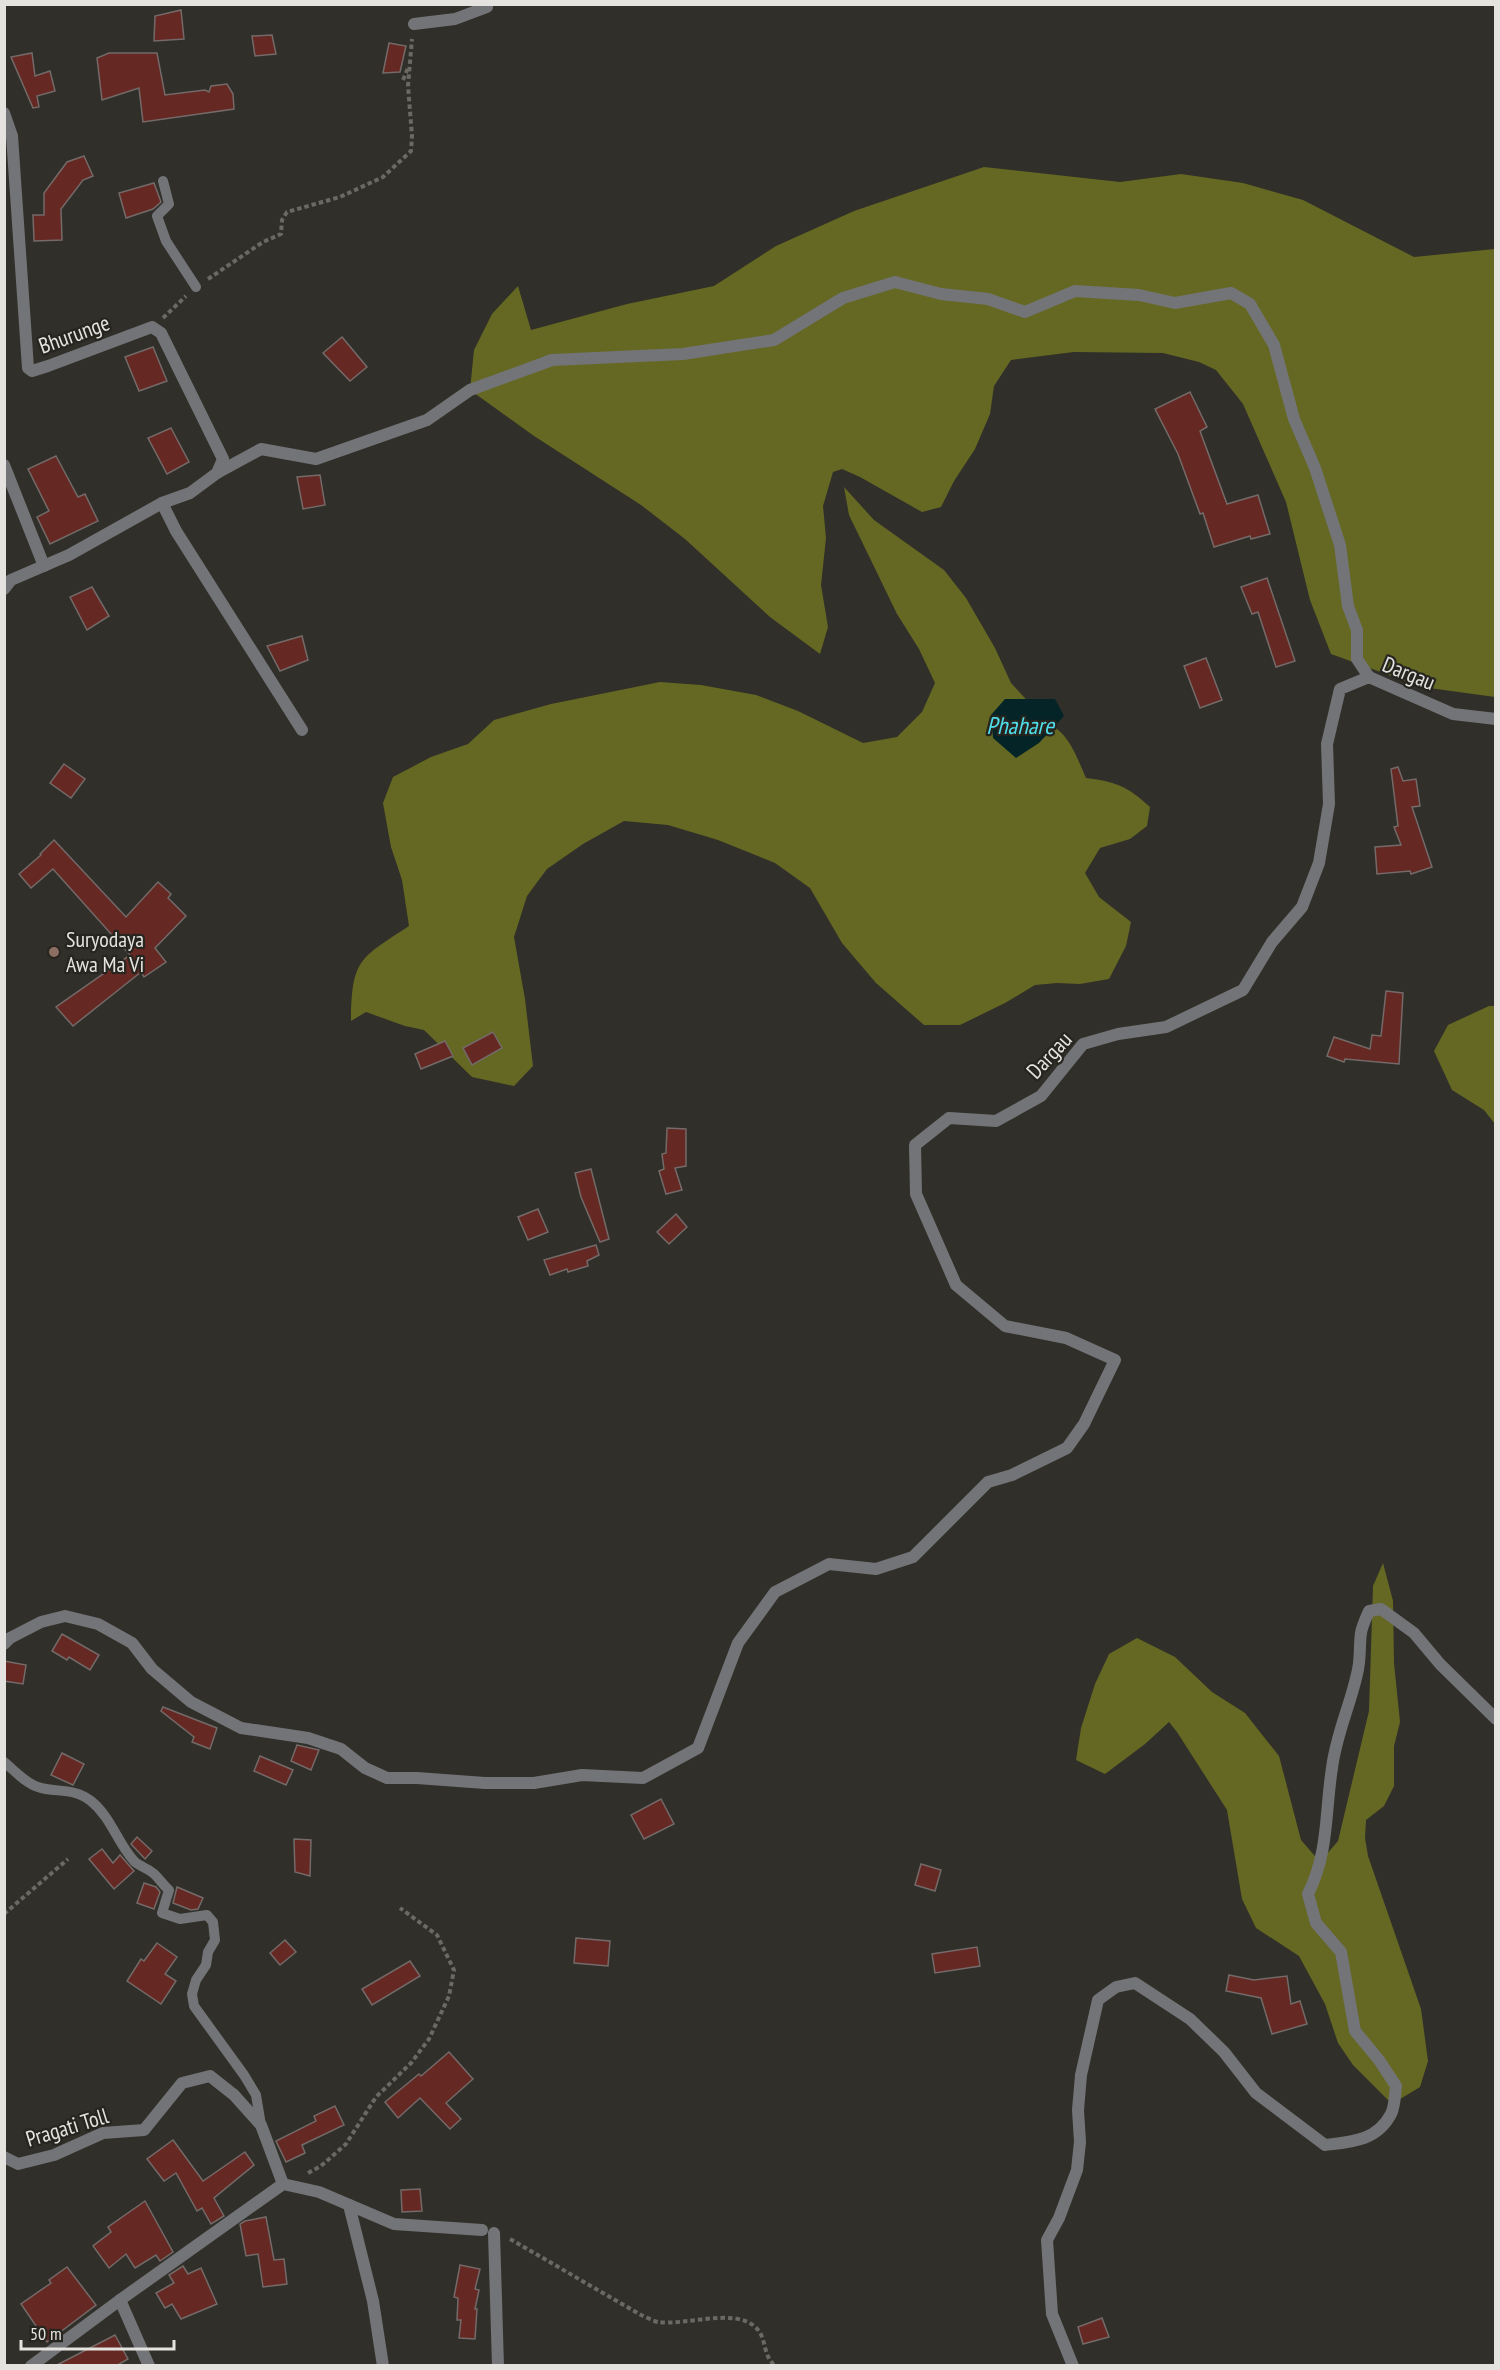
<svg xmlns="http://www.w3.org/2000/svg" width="1500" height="2370" viewBox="0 0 1500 2370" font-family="'PT Sans Narrow',sans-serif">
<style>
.forest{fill:#656823}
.water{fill:#042427}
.building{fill:#662822;stroke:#736a69;stroke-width:1.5}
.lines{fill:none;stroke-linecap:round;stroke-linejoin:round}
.path{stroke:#6a6963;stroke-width:4;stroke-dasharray:4.5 3;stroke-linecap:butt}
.service{stroke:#737477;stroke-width:10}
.minor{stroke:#737477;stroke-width:12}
.tertiary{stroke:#737477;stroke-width:12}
.education-dot{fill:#8d6e63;stroke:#26251f;stroke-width:2}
.labels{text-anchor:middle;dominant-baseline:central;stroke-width:4.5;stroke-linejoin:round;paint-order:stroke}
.street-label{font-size:22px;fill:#e4e3df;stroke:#26251f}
.poi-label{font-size:22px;fill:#e4e3df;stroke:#26251f;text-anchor:start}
.water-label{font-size:24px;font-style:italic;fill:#4fddeb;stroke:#26251f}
</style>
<rect width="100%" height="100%" fill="#302f29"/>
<!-- forest -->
<g class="forest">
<path d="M984 167 1120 182 1181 174 1243 183 1303 200 1414 257 1495 249V697L1422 687 1331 654 1310 600 1286 502 1243 404 1216 370 1199 362 1163 353 1074 352 1011 360 994 386 990 414 975 449 954 481 941 507 922 512 860 477 842 469 833 472 823 506 826 538 821 585 828 627 820 654 770 617 685 539 641 505 534 436 470 390 474 350 492 314 518 286 531 330 627 304 714 286 776 246 854 211Z"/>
<path d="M844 487 874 520 944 570 966 598 995 648 1011 683 1050 725C1069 733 1078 760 1086 778 1117 782 1127 786 1150 807L1147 826 1130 839 1100 848 1085 873 1099 897 1131 922 1126 946 1109 979 1080 984 1057 983 1035 985 1005 1003 960 1025H924L876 983 842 943 810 888 775 863 718 840 668 825 624 821 583 844 547 869 527 896 514 937 525 999 533 1066 514 1086 472 1077 424 1030 405 1026 366 1012 351 1021C352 959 359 959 409 926L402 880 391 847 383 803 393 777 431 757 468 744 494 720 551 704 660 682 701 685 756 695 798 711 863 743 897 737 922 712 935 683 919 649 897 614 849 515Z"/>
<path d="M1489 1006H1495V1124L1484 1110 1452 1090 1434 1051 1448 1025Z"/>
<path d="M1383 1563 1393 1601 1394 1663 1400 1722 1394 1746V1786L1384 1806 1366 1820 1365 1838 1368 1856 1421 2009 1428 2061 1420 2087 1392 2104 1353 2065 1338 2043 1325 2004 1299 1956 1256 1928 1242 1899 1227 1810 1177 1732 1169 1722 1145 1744 1105 1774 1076 1760 1081 1728 1095 1684 1109 1654 1137 1638 1175 1657 1212 1692 1245 1713 1279 1756 1301 1840 1320 1862 1338 1841 1369 1711 1373 1586Z"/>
</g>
<!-- water -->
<path class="water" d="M1005 699H1055L1064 716 1039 743 1016 758 993 738 991 715Z"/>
<!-- building -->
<g class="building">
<path d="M181 10 184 39 154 41 155 16Z"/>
<path d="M272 35 276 54 255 56 252 36Z"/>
<path d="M389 43 406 46 400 72 383 73Z"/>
<path d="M32 53 35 76 50 71 55 91 37 96 39 107 33 108 11 57Z"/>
<path d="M109 53H157L165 95 205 90 209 92 211 86 227 84 233 94 234 109 143 122 139 88 102 100 97 58Z"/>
<path d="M84 156 93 176 83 180 61 209 62 240 34 241 33 215H44V193L67 162Z"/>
<path d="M154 183 161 202 153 209 126 218 119 193Z"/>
<path d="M342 337 367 367 350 381 323 353Z"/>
<path d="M153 347 167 381 139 391 125 357Z"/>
<path d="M1190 392 1207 427 1200 431 1227 504 1258 495 1270 534 1251 539 1250 536 1214 547 1203 513 1200 514 1178 454 1155 409Z"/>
<path d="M171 428 189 462 167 474 148 438Z"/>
<path d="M56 456 78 497 85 494 98 521 50 544 37 517 49 511 28 469Z"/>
<path d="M320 475 325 505 303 509 297 477Z"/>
<path d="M1267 578 1295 661 1276 667 1258 612 1252 614 1241 587Z"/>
<path d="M92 587 109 616 87 630 70 597Z"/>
<path d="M302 636 308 660 280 671 267 646Z"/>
<path d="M1206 658 1222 700 1200 708 1184 666Z"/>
<path d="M64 764 85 779 71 798 50 783Z"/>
<path d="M1398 767 1403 781 1416 779 1420 806 1412 807 1432 867 1411 874 1410 871 1377 874 1375 847 1401 845 1394 827 1398 826 1391 769Z"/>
<path d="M54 840 126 917 158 882 171 894 168 898 186 916 155 948 166 962 144 977 141 972 73 1026 56 1007 130 955 53 869 31 888 19 874 41 855 40 854Z"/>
<path d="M1386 991 1403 993 1399 1064 1345 1059 1344 1062 1327 1056 1334 1037 1370 1049 1372 1035 1381 1036Z"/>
<path d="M493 1032 502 1048 472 1065 463 1048Z"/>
<path d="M445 1041 453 1056 421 1069 415 1054Z"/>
<path d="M667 1128 686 1129V1166L675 1168 682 1190 666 1194 659 1171 664 1169 662 1154 666 1153Z"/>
<path d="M591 1169 609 1239 600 1242 581 1197 575 1173Z"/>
<path d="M538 1209 548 1232 528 1240 518 1217Z"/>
<path d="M676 1214 687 1227 669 1244 657 1232Z"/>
<path d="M596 1245 599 1255 587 1261 588 1266 568 1272 567 1269 550 1275 544 1260Z"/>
<path d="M62 1634 99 1655 90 1670 69 1657 67 1660 52 1651Z"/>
<path d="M4 1661 26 1665 23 1684 4 1681Z"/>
<path d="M163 1707 217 1728 210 1749 192 1742 194 1737 161 1711Z"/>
<path d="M297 1745 319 1750 311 1770 291 1761Z"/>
<path d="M62 1753 84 1764 73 1785 51 1775Z"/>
<path d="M260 1756 293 1770 286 1785 254 1771Z"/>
<path d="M661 1799 674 1824 644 1839 631 1815Z"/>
<path d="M137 1837 152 1851 145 1859 131 1844Z"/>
<path d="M294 1839 311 1840 310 1876 295 1872Z"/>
<path d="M102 1849 113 1863 120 1855 134 1871 114 1889 89 1859Z"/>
<path d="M921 1864 941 1870 935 1891 915 1885Z"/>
<path d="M144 1883 156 1887 160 1892 154 1909 137 1903Z"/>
<path d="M177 1887 203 1898 198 1909 191 1910 173 1903Z"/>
<path d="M576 1938 610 1941 608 1966 574 1963Z"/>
<path d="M285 1940 296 1952 280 1965 270 1953Z"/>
<path d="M157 1943 177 1957 165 1974 176 1981 161 2004 127 1981 141 1959 144 1961Z"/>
<path d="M977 1947 980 1966 935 1973 932 1954Z"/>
<path d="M410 1961 420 1976 372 2005 362 1989Z"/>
<path d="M1229 1975 1254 1980 1287 1976 1291 2004 1300 2001 1307 2024 1272 2034 1261 1998 1226 1991Z"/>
<path d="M449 2052 473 2079 446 2103 461 2119 450 2129 420 2098 398 2118 385 2102 419 2074 421 2076Z"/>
<path d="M335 2106 344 2125 302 2145 305 2153 286 2162 276 2141 316 2121 314 2116Z"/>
<path d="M173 2140 203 2181 245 2152 254 2165 214 2198 224 2216 211 2224 202 2208 197 2211 176 2173 164 2181 147 2159Z"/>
<path d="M420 2189 422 2211 402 2212 401 2190Z"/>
<path d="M145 2201 173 2252 160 2261 156 2255 135 2268 126 2254 109 2268 93 2246 111 2232 108 2227Z"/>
<path d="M266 2217 274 2260 284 2259 287 2284 263 2287 258 2254 246 2256 240 2224 245 2221Z"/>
<path d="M460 2265 480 2269 475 2289 479 2290 475 2309H477L475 2339 459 2338 461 2320H457L458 2298 454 2297Z"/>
<path d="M183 2266 188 2274 201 2268 217 2304 181 2319 172 2304 165 2308 156 2293 174 2283 169 2275Z"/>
<path d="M67 2267 96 2305 47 2342 21 2304 51 2283 49 2280Z"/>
<path d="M1102 2318 1109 2337 1083 2344 1078 2327Z"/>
<path d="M115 2335 128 2359 116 2366H55Z"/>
</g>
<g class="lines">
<!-- path -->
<g class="path">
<path d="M403 80 408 68"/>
<path d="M208 279 263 242 281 234 282 220 287 212 340 197 383 177 411 151 412 136 408 86 412 39"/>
<path d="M163 318 186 296"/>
<path d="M4 1914 68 1859"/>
<path d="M308 2173 321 2166 346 2144 376 2097 411 2063 429 2039 449 1996 454 1970 437 1935 400 1908"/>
<path d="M510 2239 641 2315C646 2317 653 2321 658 2322 684 2326 733 2308 754 2326 768 2337 761 2353 775 2366"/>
</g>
<!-- service -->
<g class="service">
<path d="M163 181 169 204 157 216 166 241 196 287"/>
<path d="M4 1762C14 1770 25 1783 38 1787 55 1793 73 1787 91 1801 111 1817 117 1842 134 1861 139 1866 147 1868 153 1873 159 1878 163 1885 169 1890L162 1913 180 1919 207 1915 213 1922 215 1940 208 1952 206 1965 196 1980 192 1994 194 2006 244 2075 256 2095 261 2125"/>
</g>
<!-- minor -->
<g class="minor">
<path d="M414 24 455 19 487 7 486 4"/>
<path d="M4 113 12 136 28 368 32 371 48 366 152 327 161 333 223 459 217 473"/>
<path d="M4 465 44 566"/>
<path d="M162 503 176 531 302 730"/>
<path d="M4 589 11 580 69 555 162 503 190 493 217 473 261 449 316 459 427 420 470 390 552 360 683 354 774 340 843 298 895 282 941 294 988 299 1025 312 1075 291 1139 295 1175 303 1231 293 1250 304 1274 345 1294 419 1315 468 1340 545 1348 606 1357 630V659L1369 677"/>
<path d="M4 1644 10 1638 41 1622 65 1616 98 1624 132 1643 152 1669 191 1702 241 1728 308 1738 341 1749 365 1768 387 1778H417L485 1783H534L582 1775 643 1778 698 1748 738 1643 775 1592 829 1564 876 1569 913 1557 988 1482 1012 1475 1067 1448 1084 1424 1115 1360 1066 1338 1005 1326 956 1285 916 1194 915 1145 949 1118 996 1121 1041 1096 1083 1044 1118 1034 1166 1027 1243 990 1272 942 1302 907 1319 863 1329 804 1327 744 1340 689 1369 677 1453 714 1496 719"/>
<path d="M4 2157 18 2164 54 2155 103 2133 144 2130 182 2083 210 2076 234 2095 261 2125 283 2184"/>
<path d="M349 2205 373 2301 383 2366"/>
<path d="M494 2233 498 2366"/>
<path d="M120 2300 149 2366"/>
<path d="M31 2366 120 2300 283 2184 319 2192 394 2224 482 2230"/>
</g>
<!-- tertiary -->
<path class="tertiary" d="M1073 2366 1052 2314 1047 2240 1059 2218 1077 2170 1080 2142 1078 2110 1081 2075 1098 2000 1116 1987 1135 1983 1190 2019 1224 2052 1256 2093 1325 2145C1351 2142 1377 2141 1391 2114 1395 2106 1395 2094 1396 2086L1379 2060 1355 2031 1341 1952 1316 1923 1308 1894C1329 1852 1325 1812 1332 1768 1336 1735 1350 1706 1357 1674 1361 1660 1359 1647 1361 1633 1362 1626 1366 1618 1369 1611L1381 1609 1414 1633 1440 1664 1496 1719"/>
</g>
<!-- markers -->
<circle class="education-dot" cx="54" cy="952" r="6"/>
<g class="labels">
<!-- street labels -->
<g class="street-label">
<text transform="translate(74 334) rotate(-20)">Bhurunge</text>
<text transform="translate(1409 673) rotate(22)">Dargau</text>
<text transform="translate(1049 1055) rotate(-47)">Dargau</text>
<text transform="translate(67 2127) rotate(-17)">Pragati Toll</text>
</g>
<!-- poi labels -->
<g class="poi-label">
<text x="66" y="939">Suryodaya<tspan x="66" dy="25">Awa Ma Vi</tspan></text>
</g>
<!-- water labels -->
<g class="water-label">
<text x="1020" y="725">Phahare</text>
</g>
</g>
<!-- border -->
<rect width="1500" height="2370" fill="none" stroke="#e4e3df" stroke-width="12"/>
<!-- scale -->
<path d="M21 2340v9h153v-9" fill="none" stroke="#e4e3df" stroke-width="3"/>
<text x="30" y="2340" font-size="18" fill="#e4e3df" stroke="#26251f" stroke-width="4.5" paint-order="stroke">50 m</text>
</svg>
